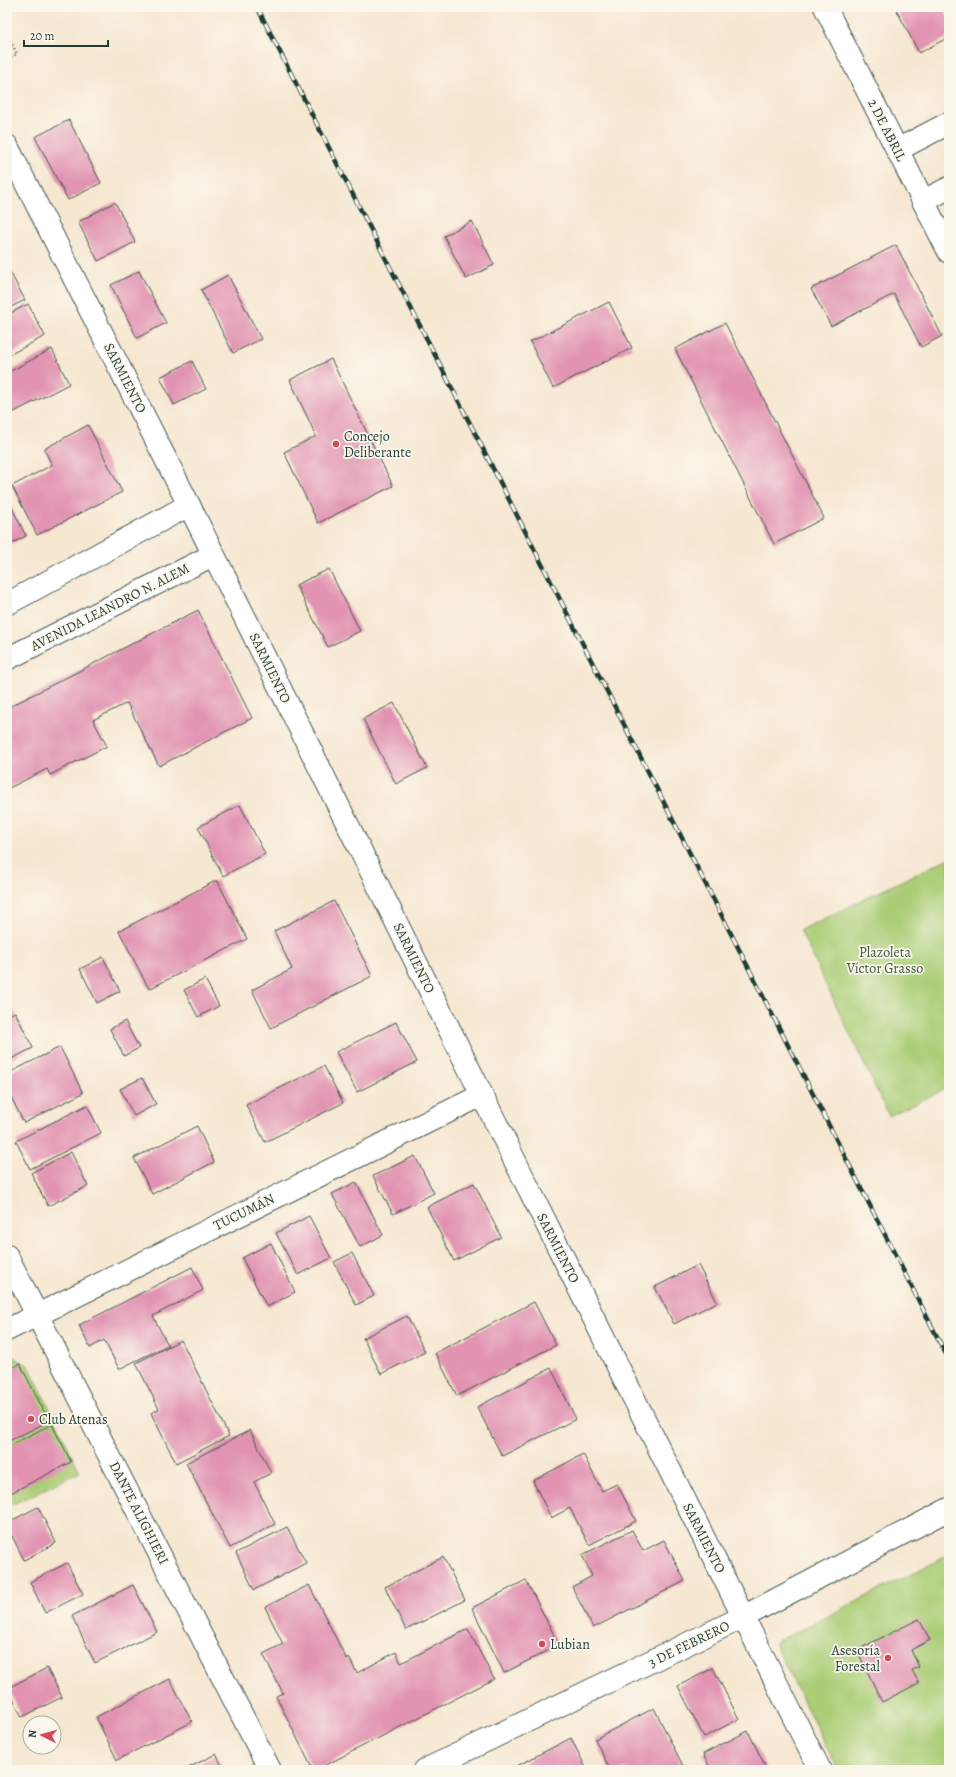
<svg xmlns="http://www.w3.org/2000/svg" width="956" height="1777" viewBox="0 0 956 1777" font-family="Alegreya,serif">
<style>
.green{fill:#aacd76;stroke:#648555}
.building{fill:#e193b1}
.lines{fill:none;stroke-linecap:round;stroke-linejoin:round}
.street-casing{stroke:#3f564c;stroke-width:24}
.secondary-casing{stroke:#3f564c;stroke-width:24}
.path{stroke:#3f564c;stroke-width:2.5;stroke-dasharray:1 3;stroke-linecap:butt}
.street{stroke:#fff;stroke-width:22}
.secondary{stroke:#fff;stroke-width:22}
.rail-casing{stroke:#1f3d34;stroke-width:4.5}
.rail{stroke:#fbf7ec;stroke-width:3;stroke-dasharray:9;stroke-linecap:butt}
.poi-dot{fill:#d1495b;stroke:#fbf7ec;stroke-width:1.5}
.labels{text-anchor:middle;dominant-baseline:central;stroke-width:3.5;stroke-linejoin:round;paint-order:stroke}
.street-label{font-size:14px;fill:#1f3d34;stroke:#fbf7ec}
.poi-label{font-size:14px;fill:#1f3d34;stroke:#fbf7ec;text-anchor:start}
.park-label{font-size:14px;fill:#3b5a41;stroke:#fbf7ec}
</style>
<rect width="100%" height="100%" fill="#fbf7ec"/>
<filter id="ink" filterUnits="userSpaceOnUse"><feTurbulence type="fractalNoise" baseFrequency=".025" numOctaves="2"/><feDisplacementMap in="SourceGraphic" scale="8" xChannelSelector="R" yChannelSelector="G"/><feConvolveMatrix kernelMatrix="1 2 1 2 8 2 1 2 1" color-interpolation-filters="sRGB"/></filter>
<filter id="wash" filterUnits="userSpaceOnUse"><feTurbulence type="fractalNoise" baseFrequency=".012" numOctaves="4" result="noise"/><feDisplacementMap in="SourceGraphic" scale="16" xChannelSelector="R" yChannelSelector="G"/><feGaussianBlur stdDeviation="0.9" result="paint"/><feColorMatrix in="noise" values="0 0 0 0 0 0 0 0 0 0 0 0 0 0 0 0 0 1.4 0 .05"/><feComposite in="paint" operator="in"/></filter>
<g filter="url(#wash)">
<rect width="100%" height="100%" fill="#f6e7d1"/>
<!-- green -->
<g class="green">
<path d="M949 858V1087L889 1116 800 930Z"/>
<path d="M10 1355 29 1366 80 1472 7 1507V1356Z"/>
<path d="M949 1555V1770H838L774 1643Z"/>
</g>
<g id="blocks">
<!-- building -->
<g class="building">
<path d="M895 7H943L949 19V37L919 53Z"/>
<path d="M69 120 101 183 68 200 35 137Z"/>
<path d="M115 202 135 242 98 261 78 222Z"/>
<path d="M472 221 494 265 466 279 444 236Z"/>
<path d="M896 245 942 336 921 347 894 294 831 326 811 289Z"/>
<path d="M8 268 25 300 7 309V269Z"/>
<path d="M139 271 166 323 137 338 111 285Z"/>
<path d="M228 275 261 339 233 353 201 290Z"/>
<path d="M609 302 632 348 553 388 530 342Z"/>
<path d="M28 304 45 336 7 356V315Z"/>
<path d="M725 323 824 518 774 544 675 349Z"/>
<path d="M52 349 69 384 14 412 7 398V373Z"/>
<path d="M331 359 393 486 318 523 284 452 316 436 290 380Z"/>
<path d="M192 361 206 389 174 405 160 377Z"/>
<path d="M88 425 122 492 37 535 12 486 52 465 44 449Z"/>
<path d="M7 498 26 536 7 546Z"/>
<path d="M329 569 360 631 328 647 296 585Z"/>
<path d="M198 610 252 718 159 766 127 703 93 720 107 746 50 775 47 769 7 789V708Z"/>
<path d="M394 703 427 768 396 784 363 719Z"/>
<path d="M240 805 265 854 223 876 198 827Z"/>
<path d="M217 880 247 939 149 989 119 931Z"/>
<path d="M334 901 372 976 271 1028 252 990 292 969 274 931Z"/>
<path d="M103 957 120 991 97 1003 80 969Z"/>
<path d="M205 979 219 1006 198 1017 184 990Z"/>
<path d="M15 1012 33 1048 7 1061V1016Z"/>
<path d="M125 1021 139 1048 124 1056 110 1029Z"/>
<path d="M396 1022 417 1062 357 1092 336 1052Z"/>
<path d="M60 1047 83 1093 24 1123 7 1089V1074Z"/>
<path d="M324 1066 343 1103 265 1142 246 1105Z"/>
<path d="M142 1078 156 1104 134 1116 120 1089Z"/>
<path d="M87 1105 101 1133 30 1169 16 1141Z"/>
<path d="M197 1126 214 1162 152 1194 134 1158Z"/>
<path d="M71 1152 88 1186 48 1206 31 1173Z"/>
<path d="M415 1156 434 1193 393 1214 373 1176Z"/>
<path d="M356 1182 383 1235 360 1247 332 1194Z"/>
<path d="M474 1183 501 1237 454 1261 427 1207Z"/>
<path d="M309 1216 331 1258 298 1275 276 1233Z"/>
<path d="M271 1243 295 1292 267 1307 242 1258Z"/>
<path d="M352 1253 374 1296 356 1305 334 1262Z"/>
<path d="M698 1265 717 1302 674 1324 655 1287Z"/>
<path d="M192 1267 203 1290 153 1316 168 1345 119 1369 104 1340 90 1348 79 1325Z"/>
<path d="M534 1302 556 1345 457 1396 435 1353Z"/>
<path d="M407 1316 425 1352 381 1374 363 1338Z"/>
<path d="M181 1340 229 1436 176 1463 151 1413 159 1409 136 1363Z"/>
<path d="M20 1364 49 1421 7 1442V1370Z"/>
<path d="M551 1368 576 1419 502 1456 477 1407Z"/>
<path d="M52 1424 71 1462 7 1495V1447Z"/>
<path d="M250 1430 271 1473 254 1482 275 1524 230 1548 186 1463Z"/>
<path d="M583 1454 602 1491 617 1484 636 1521 589 1545 570 1508 551 1518 533 1481Z"/>
<path d="M38 1507 56 1543 24 1560 7 1526V1523Z"/>
<path d="M287 1527 306 1563 254 1590 236 1553Z"/>
<path d="M632 1530 643 1551 664 1540 685 1581 593 1628 572 1587 592 1576 582 1555Z"/>
<path d="M443 1557 465 1600 406 1630 385 1587Z"/>
<path d="M67 1563 83 1594 45 1613 30 1582Z"/>
<path d="M526 1580 559 1645 504 1673 472 1608Z"/>
<path d="M133 1585 157 1632 95 1663 72 1616Z"/>
<path d="M309 1585 347 1660 349 1658 357 1673 396 1652 401 1663 468 1629 494 1679 316 1770H313L276 1696 283 1693 263 1654 283 1644 265 1607Z"/>
<path d="M919 1619 930 1640 911 1650 919 1667 912 1670 919 1683 882 1702 857 1650Z"/>
<path d="M47 1668 62 1697 22 1717 8 1688Z"/>
<path d="M713 1668 739 1719 704 1737 678 1686Z"/>
<path d="M170 1679 192 1722 117 1760 96 1717Z"/>
<path d="M654 1708 685 1770H610L595 1739Z"/>
<path d="M748 1731 767 1770H711L703 1754Z"/>
<path d="M571 1738 587 1770H509Z"/>
<path d="M216 1754 224 1770H184Z"/>
</g>
</g>
</g>
<g filter="url(#ink)">
<use href="#blocks" fill-opacity="0" stroke="#3f564c" stroke-width="1"/>
<g class="lines">
<defs>
<g id="street">
<path d="M7 1256 270 1770"/>
<path d="M7 1330 482 1095"/>
<path d="M425 1770 743 1617 949 1509"/>
</g>
<g id="secondary">
<path d="M825 7 949 252"/>
<path d="M7 146 189 505 482 1095 820 1770"/>
<path d="M897 150 949 123"/>
<path d="M923 201 949 188"/>
<path d="M7 604 189 505"/>
<path d="M7 659 213 555"/>
</g>
</defs>
<!-- street casing -->
<use href="#street" class="street-casing"/>
<!-- secondary casing -->
<use href="#secondary" class="secondary-casing"/>
<!-- path -->
<path class="path" d="M7 34 17 54 7 59"/>
<!-- street -->
<use href="#street" class="street"/>
<!-- secondary -->
<use href="#secondary" class="secondary"/>
<defs>
<path id="rail" d="M257 7 949 1360"/>
</defs>
<!-- rail casing -->
<use href="#rail" class="rail-casing"/>
<!-- rail -->
<use href="#rail" class="rail"/>
</g>
</g>
<!-- markers -->
<g class="poi-dot">
<circle cx="336" cy="444" r="4"/>
<circle cx="31" cy="1419" r="4"/>
<circle cx="542" cy="1644" r="4"/>
<circle cx="888" cy="1658" r="4"/>
</g>
<g class="labels">
<!-- street labels -->
<g class="street-label">
<text transform="translate(887 130) rotate(63)">2 DE ABRIL</text>
<text transform="translate(125 378) rotate(63)">SARMIENTO</text>
<text transform="translate(110 607) rotate(-27)">AVENIDA LEANDRO N. ALEM</text>
<text transform="translate(270 668) rotate(64)">SARMIENTO</text>
<text transform="translate(414 958) rotate(64)">SARMIENTO</text>
<text transform="translate(244 1212) rotate(-26)">TUCUMÁN</text>
<text transform="translate(558 1248) rotate(63)">SARMIENTO</text>
<text transform="translate(139 1513) rotate(63)">DANTE ALIGHIERI</text>
<text transform="translate(704 1538) rotate(63)">SARMIENTO</text>
<text transform="translate(689 1644) rotate(-26)">3 DE FEBRERO</text>
</g>
<!-- poi labels -->
<g class="poi-label">
<text x="344" y="436">Concejo<tspan x="344" dy="16">Deliberante</tspan></text>
<text x="39" y="1419">Club Atenas</text>
<text x="550" y="1644">Lubian</text>
<text x="880" y="1650" text-anchor="end">Asesoría<tspan x="880" dy="16">Forestal</tspan></text>
</g>
<!-- park labels -->
<g class="park-label">
<text x="885" y="952">Plazoleta<tspan x="885" dy="16">Víctor Grasso</tspan></text>
</g>
</g>
<!-- margin -->
<rect width="956" height="1777" fill="none" stroke="#fbf7ec" stroke-width="24"/>
<!-- north arrow -->
<g transform="translate(42 1735) rotate(276)"><circle r="19" fill="#fbf7ec" stroke="#a3ada2"/>
<path d="M0-3L7 15L0 10L-7 15Z" fill="#d1495b"/>
<text y="-6" font-size="11" font-weight="bold" text-anchor="middle" fill="#1f3d34">N</text>
</g>
<!-- scale -->
<path d="M24 40v6h84v-6" fill="none" stroke="#1f3d34" stroke-width="2"/>
<text x="30" y="40" font-size="12" fill="#1f3d34" stroke="#fbf7ec" stroke-width="3" paint-order="stroke">20 m</text>
</svg>
